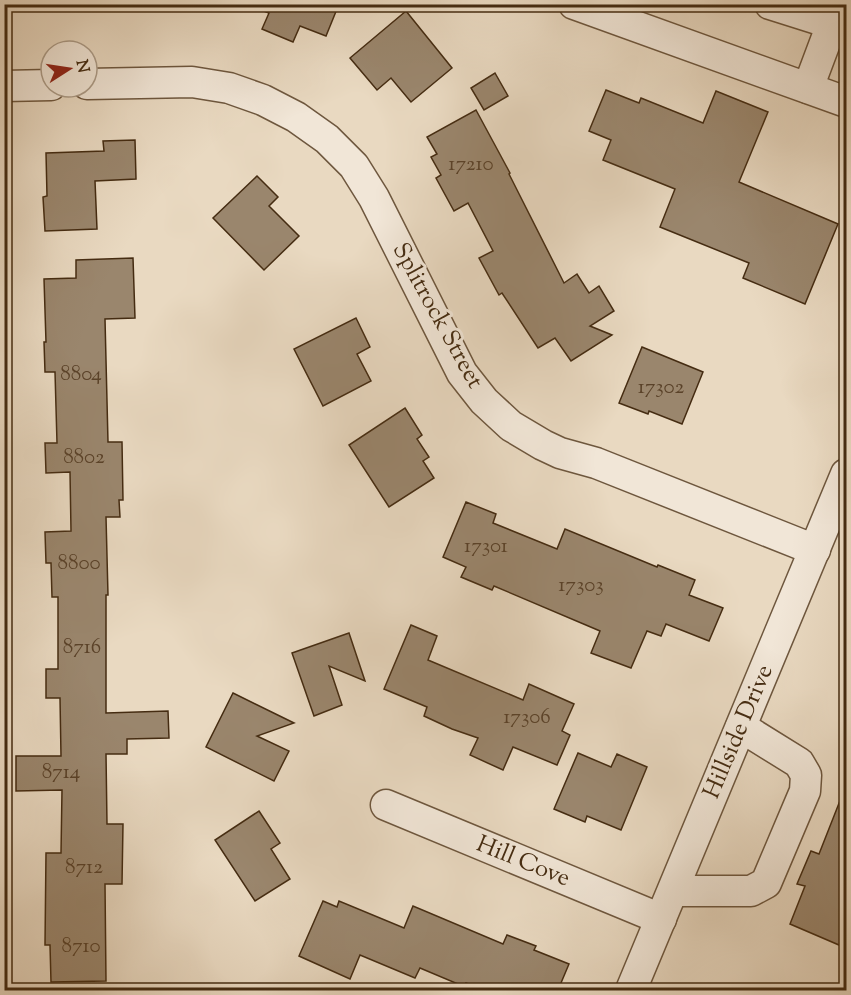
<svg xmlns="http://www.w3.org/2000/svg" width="851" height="995" viewBox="0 0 851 995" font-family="'Sorts Mill Goudy',serif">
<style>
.building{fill:#9a866d;stroke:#452c12;stroke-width:1.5}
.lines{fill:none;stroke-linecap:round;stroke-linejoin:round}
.minor-casing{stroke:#6e573e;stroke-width:33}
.minor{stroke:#f1e6d7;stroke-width:30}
.labels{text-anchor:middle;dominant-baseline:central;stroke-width:6;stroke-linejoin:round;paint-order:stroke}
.number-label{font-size:21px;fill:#5a4229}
.street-label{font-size:24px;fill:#452c12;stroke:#f1e6d7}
</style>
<rect width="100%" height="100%" fill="#e9d9c1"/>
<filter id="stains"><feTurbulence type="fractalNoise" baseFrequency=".00333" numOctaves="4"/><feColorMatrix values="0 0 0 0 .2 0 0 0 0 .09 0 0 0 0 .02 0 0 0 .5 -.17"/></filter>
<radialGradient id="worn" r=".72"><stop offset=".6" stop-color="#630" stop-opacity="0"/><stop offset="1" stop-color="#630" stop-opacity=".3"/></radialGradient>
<!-- building -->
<g class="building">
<path d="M250 4H339L326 36 300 26 293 42 262 29 269 13 250 6Z"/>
<path d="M406 11 452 68 411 102 391 78 377 90 350 58Z"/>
<path d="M495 73 508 96 484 110 471 88Z"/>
<path d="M606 90 639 103 641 98 703 123 716 91 768 112 739 182 838 224 805 304 743 278 749 263 660 227 675 189 603 160 611 140 589 131Z"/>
<path d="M476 110 510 173 509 174 564 283 577 274 589 293 599 286 614 311 590 326 612 335 571 361 555 338 538 348 502 293 499 295 479 258 493 251 468 203 454 211 436 178 441 175 431 157 437 154 427 137Z"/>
<path d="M135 140 136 179 95 181 97 229 45 231 43 197 47 196 46 153 104 151 103 141Z"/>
<path d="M257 176 278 197 269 206 299 236 264 270 213 218Z"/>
<path d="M133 258 135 318 105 319 108 442H122L123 500H119L120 517H106L108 595H106V713L168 711 169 738 127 739V754H106L107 824H123L122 884H105L106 981 51 982 50 945H45L46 853H61L62 790 16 791V756H61L60 698H46V669H58V597H52L51 563H46L45 532 71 531 70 472 46 473 45 443H57L55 372H45L44 342H46L44 279 76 278V260Z"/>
<path d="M356 318 370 347 357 354 371 381 323 406 294 349Z"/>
<path d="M642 347 703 372 682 424 649 411 648 414 619 403Z"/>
<path d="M405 408 422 435 417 439 429 457 423 461 434 478 389 507 349 445Z"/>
<path d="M466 502 496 514 493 523 557 549 565 529 657 567 658 565 695 580 689 595 723 608 709 641 666 624 661 636 647 631 631 668 591 653 600 631 494 586 492 590 461 577 466 567 443 557Z"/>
<path d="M411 625 437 636 428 660 523 700 529 684 574 704 562 731 570 735 557 765 513 747 503 770 470 755 478 738 452 729 424 716 427 707 384 689Z"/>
<path d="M349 633 365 681 329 666 342 705 314 716 292 653Z"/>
<path d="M233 693 294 723 257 736 289 751 274 781 206 747Z"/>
<path d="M578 753 611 767 617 754 647 767 621 830 587 816 585 822 554 809Z"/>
<path d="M845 788 846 789V948L790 924 805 886 797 884 811 851 819 854Z"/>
<path d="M259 811 280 843 271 849 290 879 255 901 215 840Z"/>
<path d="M323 901 337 907 339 901 404 928 413 906 503 944 507 935 536 946 534 950 569 964 558 990H485L466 983 465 987 420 968 415 978 360 955 350 979 299 956Z"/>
</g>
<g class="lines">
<defs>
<g id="minor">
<path d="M574 4 846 102"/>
<path d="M770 4 846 28"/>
<path d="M87 84 192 82 229 88 263 100 296 117 327 139 354 166 374 198 462 373 484 401 511 426 543 445 560 453 596 463 815 550"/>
<path d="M4 86 51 85"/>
<path d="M808 88 832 24"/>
<path d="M386 805 661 919"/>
<path d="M673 891H751L766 883 805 791 806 775 799 763 741 727"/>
<path d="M631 990 846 474"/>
</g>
</defs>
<!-- minor casing -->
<use href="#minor" class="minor-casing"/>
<!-- minor -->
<use href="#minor" class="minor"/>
</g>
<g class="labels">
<!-- number labels -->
<g class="number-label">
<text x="471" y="165">17210</text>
<text x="81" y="375">8804</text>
<text x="661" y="388">17302</text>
<text x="84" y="458">8802</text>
<text x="486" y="547">17301</text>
<text x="79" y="564">8800</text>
<text x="581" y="586">17303</text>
<text x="82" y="648">8716</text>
<text x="527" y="718">17306</text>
<text x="61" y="773">8714</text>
<text x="84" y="868">8712</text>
<text x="81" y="947">8710</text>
</g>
<!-- street labels -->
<g class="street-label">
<text transform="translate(437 316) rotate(61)">Splitrock Street</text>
<text transform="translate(739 732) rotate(-67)">Hillside Drive</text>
<text transform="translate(523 862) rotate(22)">Hill Cove</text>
</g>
</g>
<!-- margin -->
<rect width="851" height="995" fill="none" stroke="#e9d9c1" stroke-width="24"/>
<rect x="6" y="6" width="839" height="983" fill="none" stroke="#452c12" stroke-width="3"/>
<rect x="12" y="12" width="827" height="971" fill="none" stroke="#452c12" stroke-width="1.5"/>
<!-- north arrow -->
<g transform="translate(69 69) rotate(78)"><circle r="28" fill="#f1e6d7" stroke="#ac9c88" stroke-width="1.5"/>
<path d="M0-4.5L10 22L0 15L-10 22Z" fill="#8f2418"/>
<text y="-9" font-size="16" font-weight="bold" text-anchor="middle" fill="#452c12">N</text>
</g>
<rect width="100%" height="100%" filter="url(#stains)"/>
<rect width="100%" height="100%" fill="url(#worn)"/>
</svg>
